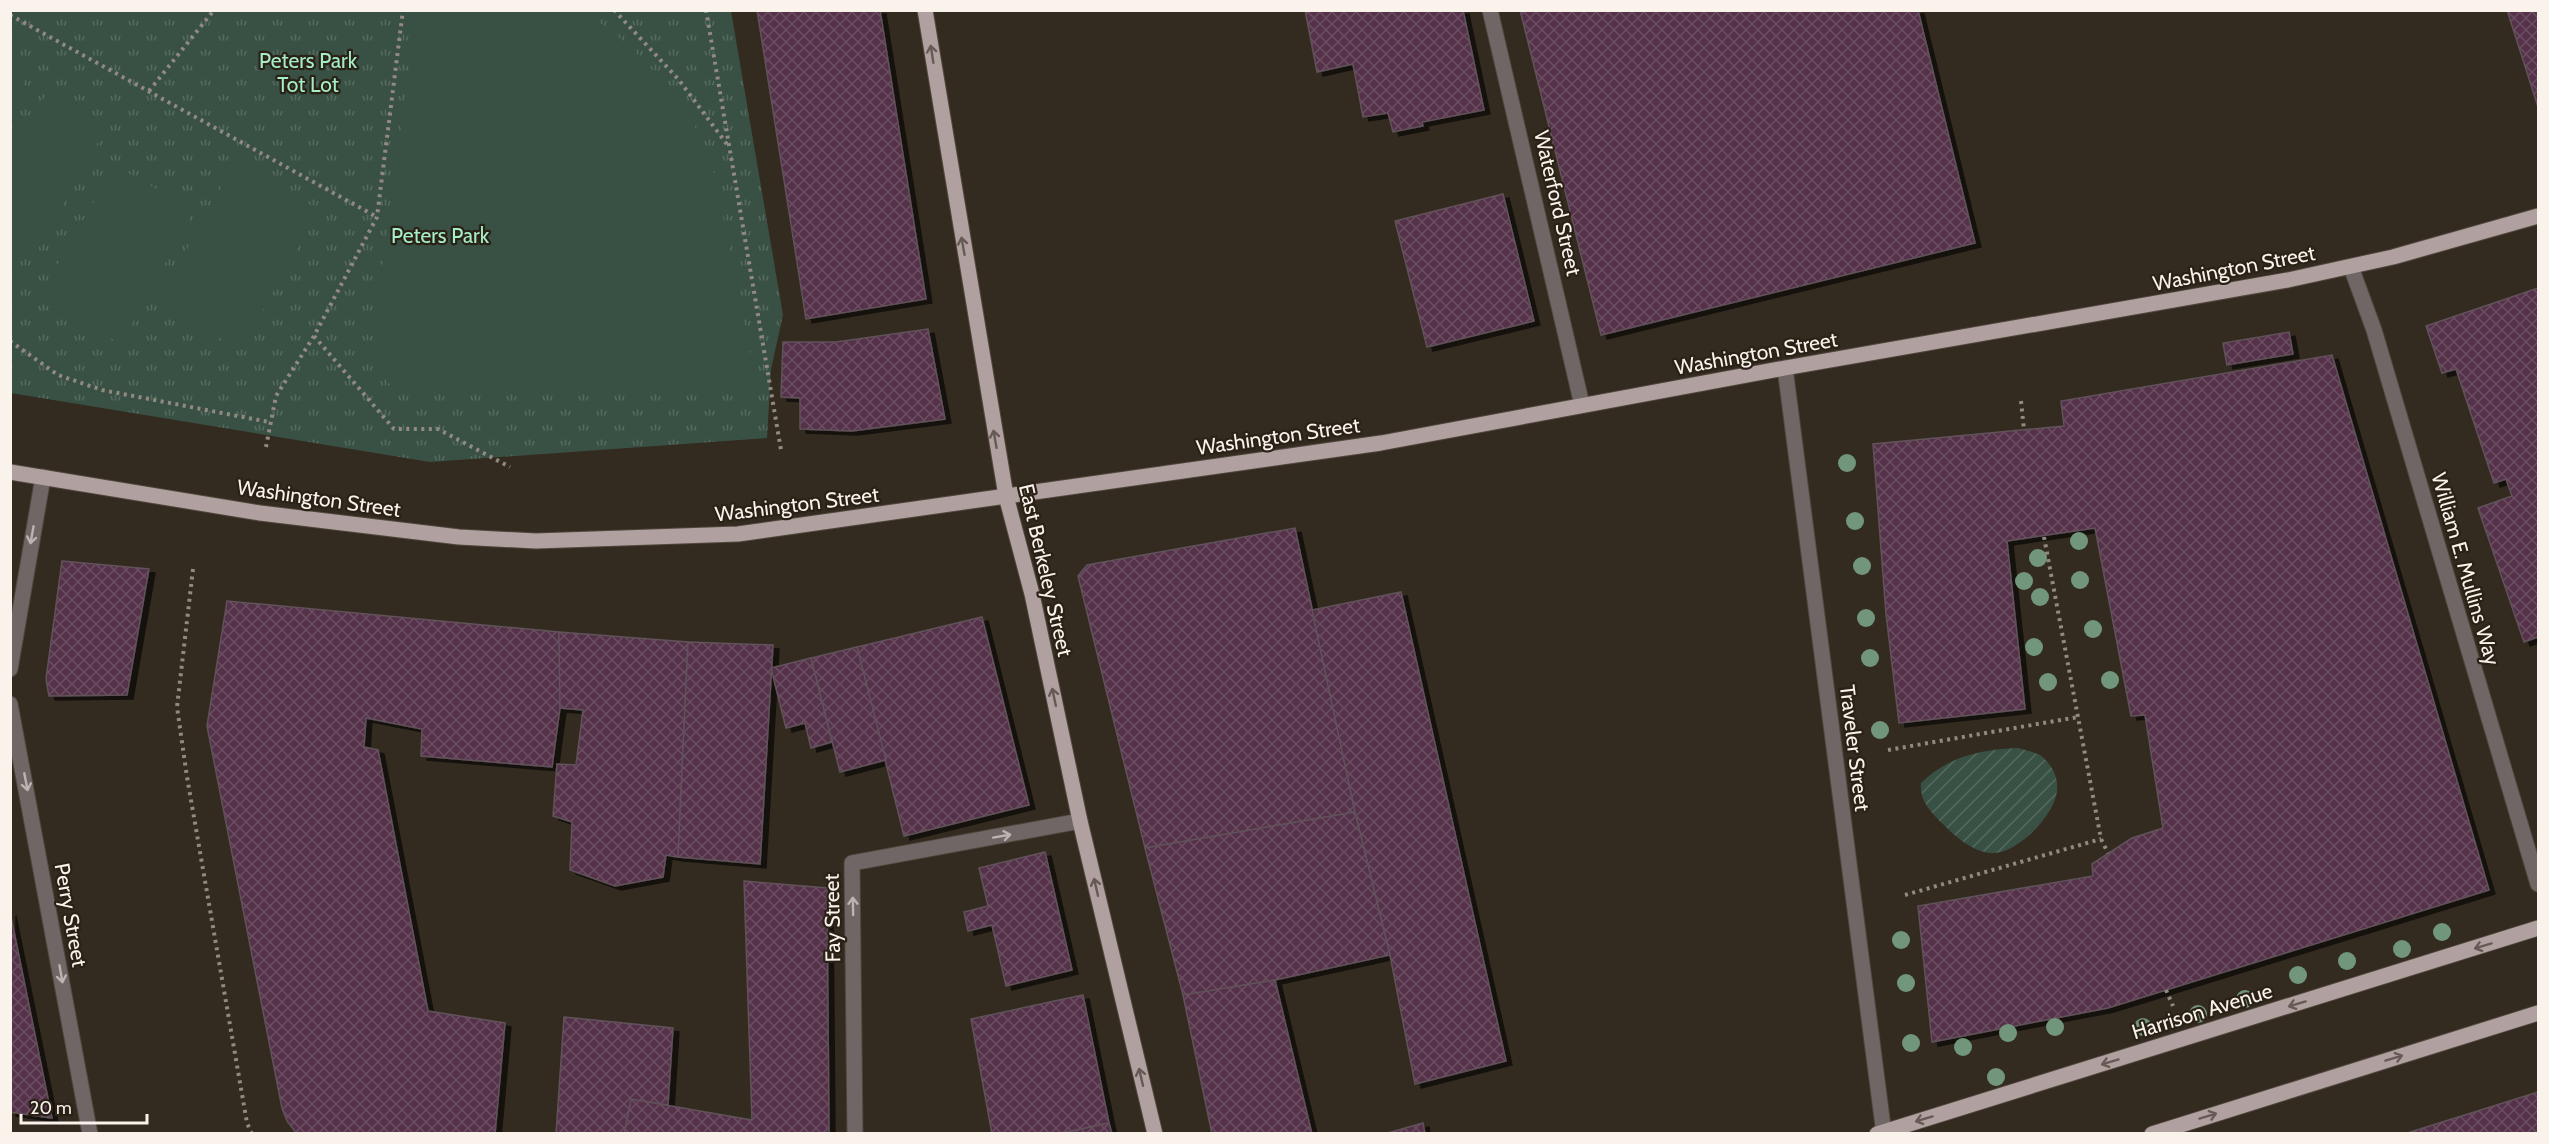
<svg xmlns="http://www.w3.org/2000/svg" width="2549" height="1144" viewBox="0 0 2549 1144" font-family="Cabin,sans-serif">
<style>
.grass{fill:url(#grass-tufts)}
.garden{fill:url(#garden-furrows)}
.pitch{fill:#385144}
.building{fill:url(#building-cross-hatch);stroke:#60525a;stroke-width:1.5;filter:url(#shadow)}
.lines{fill:none;stroke-linecap:round;stroke-linejoin:round}
.minor-casing{stroke:#50473d;stroke-width:17}
.major-casing{stroke:#50473d;stroke-width:17}
.path{stroke:#928a81;stroke-width:4;stroke-dasharray:3 4.5;stroke-linecap:butt}
.minor{stroke:#6f6766;stroke-width:15}
.major{stroke:#b0a09f;stroke-width:15}
.tree{fill:#72967b}
.oneway{stroke:#665a54}
.oneway2{stroke:#bbb4b0}
.labels{text-anchor:middle;dominant-baseline:central;stroke-width:4.5;stroke-linejoin:round;paint-order:stroke}
.park-label{font-size:21px;fill:#a4edc6;stroke:#2a2117}
.street-label{font-size:21px;fill:#f9f3ec;stroke:#2a2117}
</style>
<defs>
<pattern id="grass-tufts" width="24" height="20" patternUnits="userSpaceOnUse" patternTransform="scale(1.5)"><rect width="24" height="20" fill="#385144"/><path d="M3 7l-1-3M5 7V3M7 7l1-3M15 17l-1-3M17 17v-4M19 17l1-3" fill="none" stroke="#566a5f"/></pattern>
<pattern id="garden-furrows" width="10" height="10" patternUnits="userSpaceOnUse" patternTransform="scale(1.5)"><rect width="10" height="10" fill="#385144"/><path d="M-1 1l2-2M0 10L10 0M9 11l2-2" fill="none" stroke="#566a5f"/></pattern>
<pattern id="building-cross-hatch" width="8" height="8" patternUnits="userSpaceOnUse" patternTransform="scale(1.5)"><rect width="8" height="8" fill="#543148"/><path d="M0 0l8 8M0 8l8-8" fill="none" stroke="#6d4f63"/></pattern>
<filter id="shadow"><feDropShadow dx="6" dy="4" stdDeviation="0" flood-color="#0009"/></filter>
</defs>
<rect width="100%" height="100%" fill="#342b20"/>
<!-- grass -->
<path class="grass" d="M10 11H731L783 315 771 369 767 438 430 462 11 393Z"/>
<!-- garden -->
<path class="garden" d="M2018 748C2025 750 2034 752 2040 755 2051 763 2059 777 2057 791 2055 815 2016 855 1991 853 1974 852 1955 837 1944 825 1932 813 1919 801 1921 783 1947 757 1982 749 2018 748Z"/>
<!-- pitch -->
<g class="pitch">
<path d="M579 10C625 34 678 92 701 138 714 164 719 197 725 225 736 279 746 333 756 386L393 388 377 369 382 266 417 11Z"/>
<path d="M11 53 33 66 15 99 11 96Z"/>
<path d="M46 94 106 128 33 258 11 246V158Z"/>
<path d="M235 163 318 209 241 350 157 303Z"/>
<path d="M115 166 194 210 121 344 39 296Z"/>
</g>
<!-- building -->
<g class="building">
<path d="M757 10H880L926 299 806 319Z"/>
<path d="M1305 10H1463L1484 110 1422 122 1423 126 1393 132 1388 113 1363 117 1353 64 1317 72Z"/>
<path d="M1520 10H1918L1975 243 1601 335Z"/>
<path d="M2507 10H2538V107Z"/>
<path d="M1503 194 1534 321 1427 347 1395 221Z"/>
<path d="M2538 288V637L2524 642 2478 508 2512 496 2506 479 2494 483 2456 369 2442 373 2426 326Z"/>
<path d="M928 329 945 419 852 431 800 429V398L781 397 783 342H836Z"/>
<path d="M2289 332 2293 354 2227 365 2223 343Z"/>
<path d="M2332 355 2489 890 2108 1008 1932 1042 1918 906 2093 876 2092 864 2132 838 2163 828 2145 715 2131 716 2095 528 2007 541 2025 709 1899 723 1886 614 1873 444 2064 426 2061 401Z"/>
<path d="M1295 528 1355 812 1145 848 1078 576 1087 565Z"/>
<path d="M62 561 149 569 127 695 49 696 46 679Z"/>
<path d="M1401 592 1506 1061 1415 1084 1390 955 1355 812 1312 610Z"/>
<path d="M227 601 559 632 560 708 552 767 421 756 422 729 366 718 364 747 378 750 428 1011 505 1023 495 1134H297L287 1121 282 1108 207 726Z"/>
<path d="M982 617 1029 805 904 836 857 647Z"/>
<path d="M559 632 688 642 678 857 666 855 663 877 615 886 570 870 572 822 553 816 557 764 576 765 583 710 560 708Z"/>
<path d="M688 642 773 645 760 864 678 857Z"/>
<path d="M857 647 886 760 840 772 811 658Z"/>
<path d="M811 658 832 742 811 748 805 723 786 728 771 668Z"/>
<path d="M1355 812 1390 955 1275 980 1183 995 1145 848Z"/>
<path d="M1045 852 1072 970 1006 986 992 925 968 931 964 912 988 906 979 868Z"/>
<path d="M744 881 827 888 829 1134H624L631 1099 752 1120Z"/>
<path d="M10 912 52 1118 10 1112Z"/>
<path d="M1275 980 1312 1134H1212L1183 995Z"/>
<path d="M1083 995 1109 1123 1058 1134H992L971 1019Z"/>
<path d="M564 1017 673 1028 668 1105 631 1099 624 1134H556Z"/>
<path d="M2538 1092V1134H2404Z"/>
<path d="M1109 1123 1112 1134H1058Z"/>
<path d="M1423 1123 1425 1134H1384Z"/>
</g>
<g class="lines">
<defs>
<g id="minor">
<path d="M1490 10 1582 405"/>
<path d="M2351 267 2374 330 2538 884"/>
<path d="M1785 368 1884 1134"/>
<path d="M10 669 43 477"/>
<path d="M10 704 90 1134"/>
<path d="M855 1134 852 863 1080 821"/>
</g>
<g id="major">
<path d="M925 10 1006 496 1032 594 1080 821 1155 1134"/>
<path d="M10 472 260 513 459 537 536 541 738 534 1381 443 1785 368 2288 280 2393 257 2538 216"/>
<path d="M1877 1134 2538 928"/>
<path d="M2152 1134 2538 1013"/>
</g>
</defs>
<!-- minor casing -->
<use href="#minor" class="minor-casing"/>
<!-- major casing -->
<use href="#major" class="major-casing"/>
<!-- path -->
<g class="path">
<path d="M614 10 679 80 729 147"/>
<path d="M706 10 781 450"/>
<path d="M10 15 377 217"/>
<path d="M149 91 214 10"/>
<path d="M314 336 394 429H438L510 467"/>
<path d="M10 341 58 375 102 390 269 422"/>
<path d="M2021 401 2024 430"/>
<path d="M266 447 276 396 314 336 377 217 403 10"/>
<path d="M2044 537 2101 839 2108 853"/>
<path d="M193 569 177 707 187 777 247 1123 252 1134"/>
<path d="M1888 750 2078 717"/>
<path d="M1905 895 2101 839"/>
<path d="M2166 990 2173 1006"/>
</g>
<!-- minor -->
<use href="#minor" class="minor"/>
<!-- major -->
<use href="#major" class="major"/>
</g>
<!-- trees -->
<g class="tree">
<circle cx="1847" cy="463" r="9"/>
<circle cx="1855" cy="521" r="9"/>
<circle cx="2079" cy="541" r="9"/>
<circle cx="2038" cy="558" r="9"/>
<circle cx="1862" cy="566" r="9"/>
<circle cx="2080" cy="580" r="9"/>
<circle cx="2024" cy="581" r="9"/>
<circle cx="2040" cy="597" r="9"/>
<circle cx="1866" cy="618" r="9"/>
<circle cx="2093" cy="629" r="9"/>
<circle cx="2034" cy="647" r="9"/>
<circle cx="1870" cy="658" r="9"/>
<circle cx="2110" cy="680" r="9"/>
<circle cx="2048" cy="682" r="9"/>
<circle cx="1880" cy="730" r="9"/>
<circle cx="2442" cy="932" r="9"/>
<circle cx="1901" cy="940" r="9"/>
<circle cx="2402" cy="949" r="9"/>
<circle cx="2347" cy="961" r="9"/>
<circle cx="2298" cy="975" r="9"/>
<circle cx="1906" cy="983" r="9"/>
<circle cx="2245" cy="999" r="9"/>
<circle cx="2198" cy="1014" r="9"/>
<circle cx="2055" cy="1027" r="9"/>
<circle cx="2143" cy="1027" r="9"/>
<circle cx="2008" cy="1033" r="9"/>
<circle cx="1911" cy="1043" r="9"/>
<circle cx="1963" cy="1047" r="9"/>
<circle cx="1996" cy="1077" r="9"/>
</g>
<!-- one-way arrows -->
<defs><path id="oneway-shaft" d="M-6 0H5M1.5-3L5.5 0L1.5 3" fill="none" stroke-width="1.6" stroke-linecap="round" stroke-linejoin="round" transform="scale(1.5)"/></defs>
<g class="oneway">
<use href="#oneway-shaft" transform="translate(932 54) rotate(-99)"/>
<use href="#oneway-shaft" transform="translate(963 246) rotate(-100)"/>
<use href="#oneway-shaft" transform="translate(995 439) rotate(-100)"/>
<use href="#oneway-shaft" transform="translate(1054 697) rotate(-102)"/>
<use href="#oneway-shaft" transform="translate(1096 887) rotate(-103)"/>
<use href="#oneway-shaft" transform="translate(2483 946) rotate(163)"/>
<use href="#oneway-shaft" transform="translate(2297 1004) rotate(163)"/>
<use href="#oneway-shaft" transform="translate(2394 1058) rotate(-17)"/>
<use href="#oneway-shaft" transform="translate(2110 1062) rotate(163)"/>
<use href="#oneway-shaft" transform="translate(1141 1077) rotate(-103)"/>
<use href="#oneway-shaft" transform="translate(2208 1116) rotate(-17)"/>
<use href="#oneway-shaft" transform="translate(1924 1119) rotate(163)"/>
</g>
<g class="oneway2">
<use href="#oneway-shaft" transform="translate(32 535) rotate(100)"/>
<use href="#oneway-shaft" transform="translate(26 782) rotate(79)"/>
<use href="#oneway-shaft" transform="translate(1002 836) rotate(-10)"/>
<use href="#oneway-shaft" transform="translate(853 906) rotate(-91)"/>
<use href="#oneway-shaft" transform="translate(61 974) rotate(80)"/>
</g>
<g class="labels">
<!-- park labels -->
<g class="park-label">
<text x="308" y="60">Peters Park<tspan x="308" dy="24">Tot Lot</tspan></text>
<text x="440" y="235">Peters Park</text>
</g>
<!-- street labels -->
<g class="street-label">
<text transform="translate(1558 203) rotate(77)">Waterford Street</text>
<text transform="translate(2234 268) rotate(-11)">Washington Street</text>
<text transform="translate(1756 353) rotate(-10)">Washington Street</text>
<text transform="translate(1278 436) rotate(-8)">Washington Street</text>
<text transform="translate(319 498) rotate(8)">Washington Street</text>
<text transform="translate(797 504) rotate(-7)">Washington Street</text>
<text transform="translate(2466 569) rotate(74)">William E. Mullins Way</text>
<text transform="translate(1046 570) rotate(77)">East Berkeley Street</text>
<text transform="translate(1855 748) rotate(83)">Traveler Street</text>
<text transform="translate(71 915) rotate(80)">Perry Street</text>
<text transform="translate(832 918) rotate(-91)">Fay Street</text>
<text transform="translate(2202 1011) rotate(-17)">Harrison Avenue</text>
</g>
</g>
<!-- border -->
<rect width="2549" height="1144" fill="none" stroke="#f9f3ec" stroke-width="24"/>
<!-- scale -->
<path d="M21 1114v9h126v-9" fill="none" stroke="#f9f3ec" stroke-width="3"/>
<text x="30" y="1114" font-size="18" fill="#f9f3ec" stroke="#2a2117" stroke-width="4.5" paint-order="stroke">20 m</text>
</svg>
